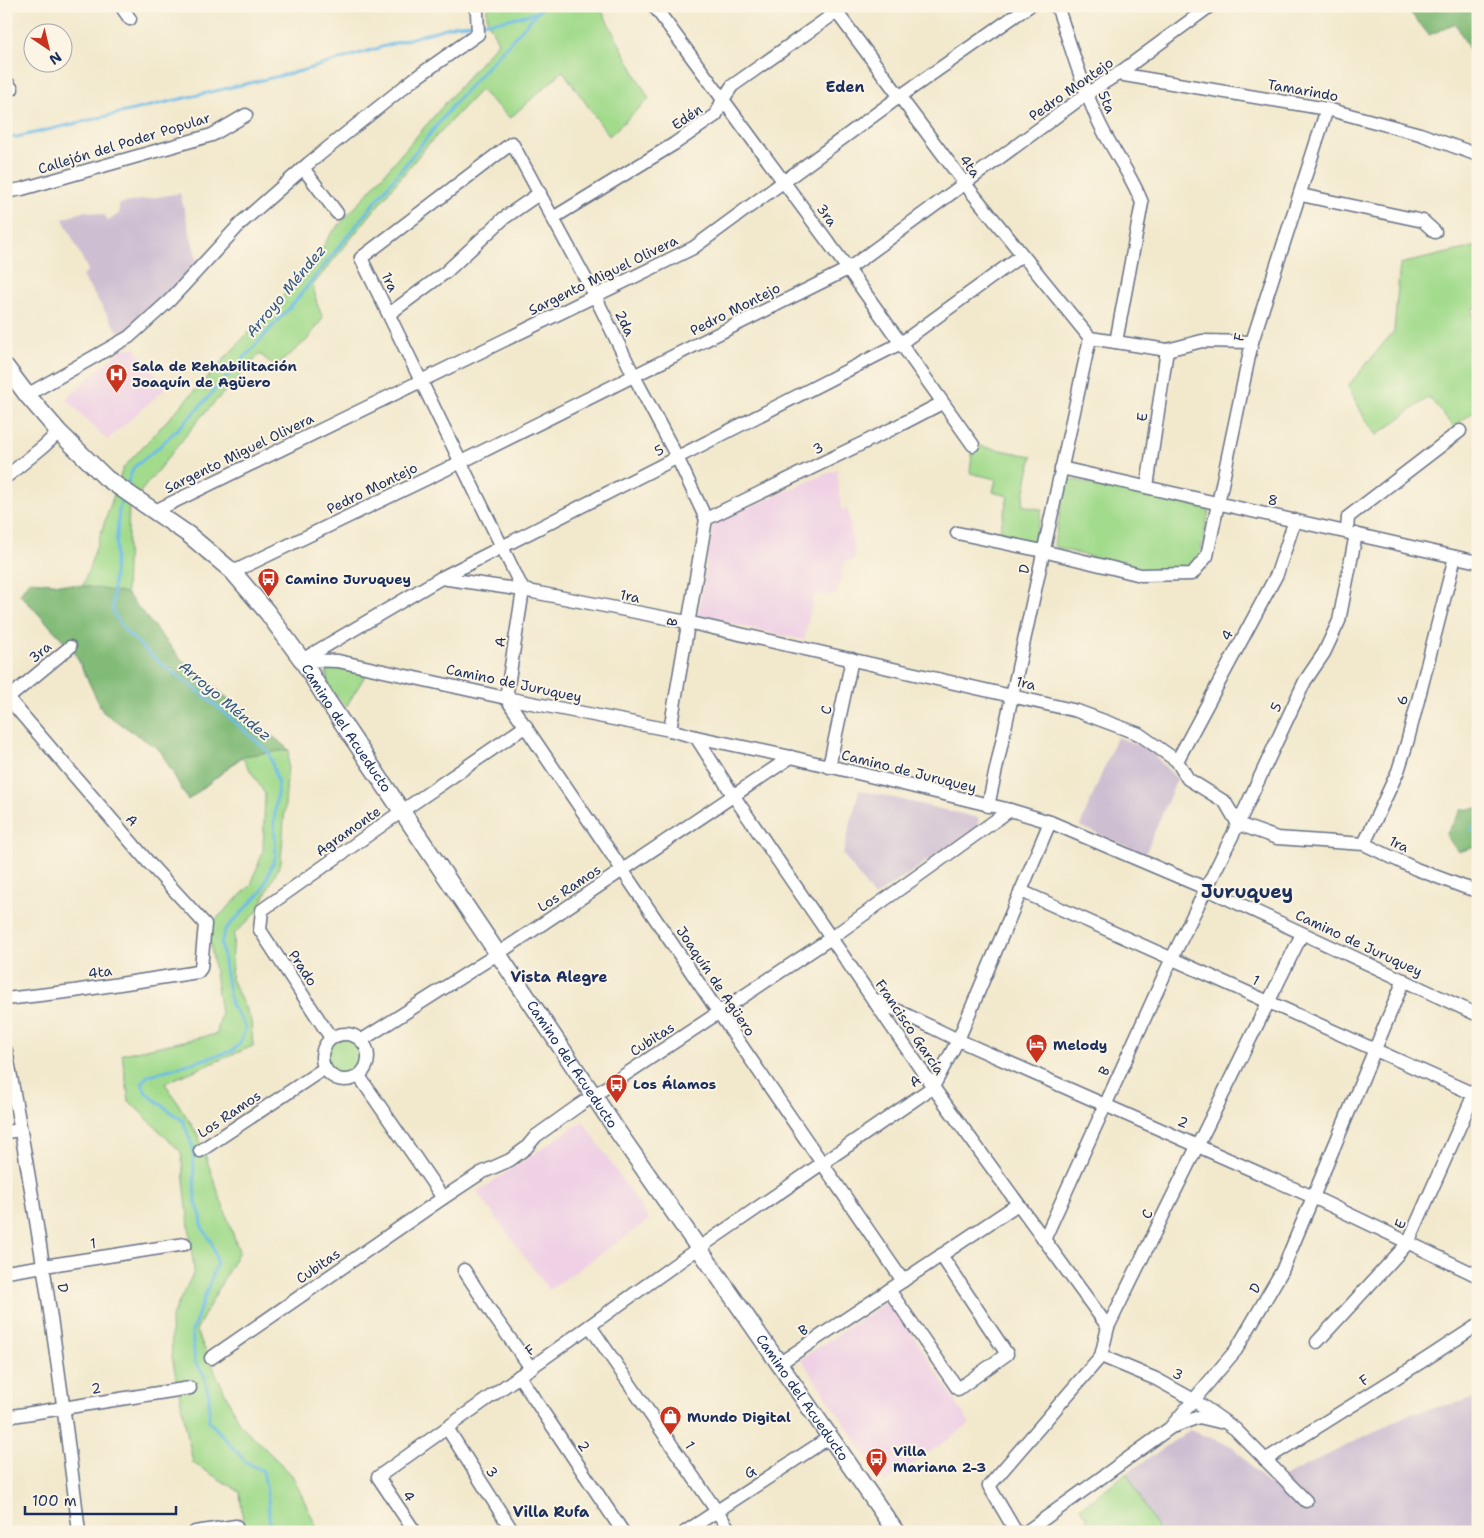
<svg xmlns="http://www.w3.org/2000/svg" width="1484" height="1538" viewBox="0 0 1484 1538" font-family="'Shantell Sans',sans-serif">
<style>
.built{fill:#efd0e5}
.industrial{fill:#cdbed2}
.green{fill:#a3db8d;stroke:#5f8576}
.forest{fill:#82bb78;stroke:#4e756b}
.lines{fill:none;stroke-linecap:round;stroke-linejoin:round}
.stream{stroke:#6cbce7;stroke-width:3}
.minor-casing{stroke:#667085;stroke-width:15}
.major-casing{stroke:#667085;stroke-width:19}
.minor{stroke:#fff;stroke-width:12}
.major{stroke:#fff;stroke-width:16}
.labels{text-anchor:middle;dominant-baseline:central;stroke-width:4;stroke-linejoin:round;paint-order:stroke}
.street-label{font-size:14px;fill:#1b2f5e;stroke:#fcf5e5}
.poi-label{font-size:14px;font-weight:bold;fill:#1b2f5e;stroke:#fcf5e5;text-anchor:start}
.neighbourhood-label{font-size:15px;font-weight:bold;fill:#1b2f5e;stroke:#fcf5e5}
.water-label{font-size:15px;font-style:italic;fill:#335987;stroke:#fcf5e5}
.district-label{font-size:19px;font-weight:bold;fill:#1b2f5e;stroke:#fcf5e5}
</style>
<rect width="100%" height="100%" fill="#fcf5e5"/>
<filter id="ink" filterUnits="userSpaceOnUse"><feTurbulence type="fractalNoise" baseFrequency=".02" numOctaves="2"/><feDisplacementMap in="SourceGraphic" scale="10" xChannelSelector="R" yChannelSelector="G"/><feConvolveMatrix kernelMatrix="1 2 1 2 8 2 1 2 1" color-interpolation-filters="sRGB"/></filter>
<filter id="wash" filterUnits="userSpaceOnUse"><feTurbulence type="fractalNoise" baseFrequency=".0096" numOctaves="4" result="noise"/><feDisplacementMap in="SourceGraphic" scale="20" xChannelSelector="R" yChannelSelector="G"/><feGaussianBlur stdDeviation="1.12" result="paint"/><feColorMatrix in="noise" values="0 0 0 0 0 0 0 0 0 0 0 0 0 0 0 0 0 1.4 0 .05"/><feComposite in="paint" operator="in"/></filter>
<g filter="url(#wash)">
<rect width="100%" height="100%" fill="#f2e9cd"/>
<!-- built -->
<g class="built">
<path d="M123 348H135L166 388 107 440 66 399Z"/>
<path d="M837 469 841 509 848 510 855 559 844 562 837 594 814 595 804 640 698 617 713 523Z"/>
<path d="M583 1121 649 1220 549 1290 477 1192Z"/>
<path d="M890 1300 970 1424 885 1483 801 1359Z"/>
</g>
<!-- industrial -->
<g class="industrial">
<path d="M180 193 198 264 130 333 118 331 82 276 88 270 63 219 86 211 104 215 108 220 119 214V204Z"/>
<path d="M1117 737 1148 749 1177 779 1145 854 1080 826Z"/>
<path d="M859 790 979 818 977 828 874 897 843 854Z"/>
<path d="M1478 1398V1532H1159L1127 1473 1190 1430 1232 1446 1268 1485 1411 1413Z"/>
</g>
<!-- green -->
<g class="green">
<path d="M491 6H599L649 99 609 136 563 71 510 118 480 90 424 149 313 285 317 304 323 318 307 340 275 367 260 354 200 418 129 506 126 593 181 659 289 750 281 862 257 912 234 934 231 979 251 1020 253 1046 165 1083 198 1135 239 1251 196 1330 239 1423 292 1475 319 1532H244L240 1492 193 1463 172 1357 171 1318 194 1272 181 1152 129 1101 122 1054 217 1034 221 1013 208 927 251 885 263 851 265 794 242 757 188 800 160 750 103 712 75 653 20 594 29 581 83 586 123 468 314 262 330 235 359 203 498 42 487 19V7Z"/>
<path d="M1478 246V307L1472 309 1478 343V408L1454 427 1429 397 1377 435 1365 419 1348 386 1394 331 1400 264Z"/>
<path d="M973 445 1032 456 1022 505 1042 510 1034 543 999 535 1008 496 993 492 996 479 970 473Z"/>
<path d="M1070 479 1207 508 1209 511 1199 559 1192 567 1141 571 1055 547 1054 544 1066 482Z"/>
<path d="M334 667 366 674 346 707C336 695 325 686 327 670Z"/>
<circle cx="344" cy="1057" r="18"/>
<path d="M1127 1473 1159 1532H1070L1088 1519 1080 1508Z"/>
</g>
<!-- forest -->
<g class="forest">
<path d="M1405 6H1478V57L1471 53 1456 24 1429 35Z"/>
<path d="M29 581 83 586 126 593 181 659 289 750 242 756 188 800 160 750 103 712 75 653 20 594Z"/>
<path d="M1478 808V846L1458 852 1446 835 1461 810Z"/>
</g>
<g class="lines">
<!-- stream -->
<g class="stream">
<path d="M480 23 500 21 538 12"/>
<path d="M6 137H17L301 71 456 25 474 24"/>
<path d="M127 486 133 468 160 446 192 415 293 304 458 99 543 6"/>
<path d="M123 496 119 509 113 588V612L125 631 159 662 205 696 269 752 278 784 274 821 276 855 262 891 225 930 221 943 231 1005 246 1027 240 1043 232 1051 147 1076 142 1083 146 1093 183 1121 193 1148 195 1200 201 1216 202 1227 212 1243 217 1263 192 1331 195 1362 204 1375 209 1396V1421L246 1462 263 1471 268 1498 270 1532"/>
<path d="M1471 830 1478 825"/>
</g>
</g>
</g>
<g filter="url(#ink)">
<g class="lines">
<defs>
<g id="minor">
<path d="M121 6 130 19"/>
<path d="M654 6 848 269 973 445"/>
<path d="M832 6 965 184 1090 338"/>
<path d="M1057 6C1070 43 1081 83 1097 118 1110 148 1131 173 1142 203L1116 342"/>
<path d="M1118 74 1327 109 1420 134 1478 155"/>
<path d="M6 81 12 89"/>
<path d="M303 168 337 213"/>
<path d="M6 192 22 189 212 135 246 115"/>
<path d="M1301 195 1423 221 1435 232"/>
<path d="M553 218 674 144 716 115 722 101 732 86 845 6"/>
<path d="M389 314 446 272 504 218 540 193"/>
<path d="M1090 338 1167 350 1202 341 1252 342"/>
<path d="M27 395 129 337 170 300 242 222 309 163 414 79 478 34 477 12 474 6"/>
<path d="M1061 468 1478 562"/>
<path d="M6 477 44 446 59 432"/>
<path d="M1147 487 1167 350"/>
<path d="M155 511 693 248 899 97 1029 6"/>
<path d="M706 519 677 457 634 376 595 296 512 143 361 258 523 590 506 698 719 1013 903 1281"/>
<path d="M706 519 892 429 942 403"/>
<path d="M1347 532 1348 517 1460 431"/>
<path d="M957 533 1043 551 1141 575 1192 574 1207 556 1252 342 1327 109"/>
<path d="M233 572 461 462 848 269 1088 93 1118 74 1210 6"/>
<path d="M441 578 523 590 687 622 1077 711 1139 734 1177 761 1188 779 1225 802 1238 824 1277 838 1364 844 1416 869 1464 887 1478 891"/>
<path d="M302 660 338 661 506 698 670 730 696 737 791 757 1010 810 1050 822 1205 888 1478 1015"/>
<path d="M302 660 441 578 901 343 1022 255"/>
<path d="M6 696 149 863 205 924 201 968 198 972 74 991 6 999"/>
<path d="M6 700 70 647"/>
<path d="M670 730 706 519"/>
<path d="M696 737 733 795 933 1087 1108 1327"/>
<path d="M1177 761 1277 574 1295 520"/>
<path d="M829 767 852 659"/>
<path d="M988 806 1090 338"/>
<path d="M1364 844 1398 771 1407 743 1455 557"/>
<path d="M1021 891 1478 1096"/>
<path d="M876 1000 958 1040 1313 1197 1478 1276"/>
<circle cx="345" cy="1057" r="23"/>
<path d="M331 1038 260 930 262 910 402 811 526 726"/>
<path d="M362 1040 499 953 791 757"/>
<path d="M6 1051C37 1210 60 1371 79 1532"/>
<path d="M359 1076 443 1198"/>
<path d="M6 1132 21 1130"/>
<path d="M200 1151 325 1068"/>
<path d="M1044 1240 1172 958 1238 824 1305 681 1324 653 1339 621 1356 534"/>
<path d="M464 1270 493 1315 531 1368"/>
<path d="M6 1272 185 1244"/>
<path d="M889 1290 958 1389 1007 1354 941 1255"/>
<path d="M590 1326 731 1532"/>
<path d="M1317 1342 1408 1243 1474 1094"/>
<path d="M1101 1356 1156 1379 1194 1400 1235 1429 1306 1501"/>
<path d="M211 1358 443 1198 481 1173 510 1160 526 1148 536 1136 578 1106 831 938 1010 810"/>
<path d="M780 1363 1018 1204"/>
<path d="M519 1376 623 1532"/>
<path d="M6 1417 190 1388"/>
<path d="M1175 1426 1199 1417 1220 1422"/>
<path d="M447 1428 513 1532"/>
<path d="M1265 1460 1426 1359 1478 1325"/>
<path d="M195 1532 236 1526"/>
<path d="M415 1532 378 1477 683 1259 933 1087 958 1040 1050 822"/>
<path d="M685 1532 830 1437"/>
<path d="M1016 1532 989 1486 1101 1356 1108 1327 1302 934"/>
<path d="M1026 1532 1170 1428 1236 1350 1282 1271 1404 980"/>
</g>
<g id="major">
<path id="s1" d="M6 367 27 395 59 432 106 478 189 535 233 572 267 612 302 660 325 697 618 1132 896 1532"/>
</g>
</defs>
<!-- minor casing -->
<use href="#minor" class="minor-casing"/>
<!-- major casing -->
<use href="#major" class="major-casing"/>
<!-- minor -->
<use href="#minor" class="minor"/>
<!-- major -->
<use href="#major" class="major"/>
</g>
</g>
<!-- icons -->
<defs>
<symbol id="hospital-pin" viewBox="-11 -11 22 30"><path d="M0 17L-7.5 6A9.5 9.5 0 1 1 7.5 6Z" fill="#c8321e" stroke="#fcf5e5"/><path d="M-5-5h3v3.5h4V-5h3V5h-3V1.5h-4V5h-3Z" fill="#fff"/></symbol>
<symbol id="bus-pin" viewBox="-11 -11 22 30"><path d="M0 17L-7.5 6A9.5 9.5 0 1 1 7.5 6Z" fill="#c8321e" stroke="#fcf5e5"/><path d="M-5-6H5V4H4V6H2V4H-2V6H-4V4H-5ZM-3.5-4V0h7V-4ZM-3.5 1.2v1.5H-2V1.2ZM2 1.2v1.5H3.5V1.2Z" fill="#fff"/></symbol>
<symbol id="hotel-pin" viewBox="-11 -11 22 30"><path d="M0 17L-7.5 6A9.5 9.5 0 1 1 7.5 6Z" fill="#c8321e" stroke="#fcf5e5"/><path d="M-6-4.5h1.5V1H6V5H4.5V3h-9V5H-6ZM-4 0a1.8 1.8 0 1 1 3.6 0ZM.5 0V-2.5h3Q6-2.5 6 0Z" fill="#fff"/></symbol>
<symbol id="shop-pin" viewBox="-11 -11 22 30"><path d="M0 17L-7.5 6A9.5 9.5 0 1 1 7.5 6Z" fill="#c8321e" stroke="#fcf5e5"/><path d="M-5-2.5h2.3a2.7 3.5 0 0 1 5.4 0H5L5.5 6h-11ZM-1.5-2.5h3a1.5 2.3 0 0 0-3 0Z" fill="#fff"/></symbol>
</defs>
<g fill-rule="evenodd">
<use href="#hospital-pin" x="104" y="362" width="25" height="34"/>
<use href="#bus-pin" x="256" y="566" width="25" height="34"/>
<use href="#hotel-pin" x="1024" y="1032" width="25" height="34"/>
<use href="#bus-pin" x="604" y="1072" width="25" height="34"/>
<use href="#shop-pin" x="658" y="1404" width="25" height="34"/>
<use href="#bus-pin" x="864" y="1446" width="25" height="34"/>
</g>
<g class="labels">
<!-- street labels -->
<g class="street-label">
<text transform="translate(1071 89) rotate(-35)">Pedro Montejo</text>
<text transform="translate(1303 90) rotate(10)">Tamarindo</text>
<text transform="translate(1107 102) rotate(68)">5ta</text>
<text transform="translate(687 117) rotate(-34)">Edén</text>
<text transform="translate(124 143) rotate(-17)">Callejón del Poder Popular</text>
<text transform="translate(970 166) rotate(53)">4ta</text>
<text transform="translate(827 215) rotate(54)">3ra</text>
<text transform="translate(603 275) rotate(-26)">Sargento Miguel Olivera</text>
<text transform="translate(390 282) rotate(64)">1ra</text>
<text transform="translate(735 309) rotate(-27)">Pedro Montejo</text>
<text transform="translate(625 323) rotate(64)">2da</text>
<text transform="translate(1239 337) rotate(-75)">F</text>
<text transform="translate(1142 417) rotate(-82)">E</text>
<text transform="translate(818 448) rotate(-26)">3</text>
<text transform="translate(659 450) rotate(-27)">5</text>
<text transform="translate(239 453) rotate(-26)">Sargento Miguel Olivera</text>
<text transform="translate(372 488) rotate(-26)">Pedro Montejo</text>
<text transform="translate(1273 500) rotate(13)">8</text>
<text transform="translate(1024 569) rotate(-78)">D</text>
<text transform="translate(630 596) rotate(11)">1ra</text>
<text transform="translate(672 622) rotate(-80)">B</text>
<text transform="translate(1227 635) rotate(-62)">4</text>
<text transform="translate(500 642) rotate(-81)">A</text>
<text transform="translate(40 652) rotate(-40)">3ra</text>
<text transform="translate(514 683) rotate(12)">Camino de Juruquey</text>
<text transform="translate(1026 683) rotate(13)">1ra</text>
<text transform="translate(1402 700) rotate(-76)">6</text>
<text transform="translate(1276 707) rotate(-64)">5</text>
<text transform="translate(826 710) rotate(-78)">C</text>
<text stroke="none"><textPath href="#s1" startOffset="501">Camino del Acueducto</textPath></text>
<text transform="translate(909 771) rotate(14)">Camino de Juruquey</text>
<text transform="translate(132 820) rotate(49)">A</text>
<text transform="translate(348 831) rotate(-35)">Agramonte</text>
<text transform="translate(1399 844) rotate(26)">1ra</text>
<text transform="translate(569 888) rotate(-34)">Los Ramos</text>
<text transform="translate(1359 943) rotate(25)">Camino de Juruquey</text>
<text transform="translate(303 968) rotate(57)">Prado</text>
<text transform="translate(100 972) rotate(-9)">4ta</text>
<text transform="translate(1256 980) rotate(25)">1</text>
<text transform="translate(716 981) rotate(56)">Joaquín de Agüero</text>
<text transform="translate(910 1027) rotate(56)">Francisco García</text>
<text transform="translate(652 1039) rotate(-33)">Cubitas</text>
<text stroke="none"><textPath href="#s1" startOffset="906">Camino del Acueducto</textPath></text>
<text transform="translate(1104 1071) rotate(-65)">B</text>
<text transform="translate(915 1081) rotate(-35)">A</text>
<text transform="translate(229 1114) rotate(-34)">Los Ramos</text>
<text transform="translate(1183 1122) rotate(24)">2</text>
<text transform="translate(1147 1214) rotate(-64)">C</text>
<text transform="translate(1400 1224) rotate(-66)">E</text>
<text transform="translate(93 1243) rotate(-9)">1</text>
<text transform="translate(318 1266) rotate(-35)">Cubitas</text>
<text transform="translate(63 1288) rotate(82)">D</text>
<text transform="translate(1255 1288) rotate(-60)">D</text>
<text transform="translate(803 1330) rotate(-34)">B</text>
<text transform="translate(530 1350) rotate(-35)">F</text>
<text transform="translate(1178 1374) rotate(29)">3</text>
<text transform="translate(1364 1380) rotate(-32)">F</text>
<text transform="translate(96 1388) rotate(-9)">2</text>
<text stroke="none"><textPath href="#s1" startOffset="1311">Camino del Acueducto</textPath></text>
<text transform="translate(690 1445) rotate(55)">1</text>
<text transform="translate(584 1446) rotate(56)">2</text>
<text transform="translate(492 1472) rotate(57)">3</text>
<text transform="translate(750 1472) rotate(-33)">G</text>
<text transform="translate(409 1496) rotate(56)">4</text>
</g>
<!-- poi labels -->
<g class="poi-label">
<text x="132" y="366">Sala de Rehabilitación<tspan x="132" dy="16">Joaquín de Agüero</tspan></text>
<text x="285" y="579">Camino Juruquey</text>
<text x="1053" y="1045">Melody</text>
<text x="633" y="1084">Los Álamos</text>
<text x="687" y="1417">Mundo Digital</text>
<text x="893" y="1451">Villa<tspan x="893" dy="16">Mariana 2-3</tspan></text>
</g>
<!-- neighbourhood labels -->
<g class="neighbourhood-label">
<text x="845" y="87">Eden</text>
<text x="559" y="977">Vista Alegre</text>
<text x="551" y="1512">Villa Rufa</text>
</g>
<!-- water labels -->
<g class="water-label">
<text transform="translate(286 291) rotate(-50)">Arroyo Méndez</text>
<text transform="translate(225 701) rotate(40)">Arroyo Méndez</text>
</g>
<!-- district labels -->
<g class="district-label">
<text x="1247" y="891">Juruquey</text>
</g>
</g>
<!-- margin -->
<rect width="1484" height="1538" fill="none" stroke="#fcf5e5" stroke-width="25"/>
<!-- north arrow -->
<g transform="translate(48 48) rotate(145)"><circle r="24" fill="#fcf5e5" stroke="#a2a6af"/>
<path d="M0-4L9 19L0 12L-9 19Z" fill="#c8321e"/>
<text y="-8" font-size="14" font-weight="bold" text-anchor="middle" fill="#1b2f5e">N</text>
</g>
<!-- scale -->
<path d="M25 1506v8h151v-8" fill="none" stroke="#1b2f5e" stroke-width="2.5"/>
<text x="32" y="1506" font-size="15" fill="#1b2f5e" stroke="#fcf5e5" stroke-width="4" paint-order="stroke">100 m</text>
</svg>
